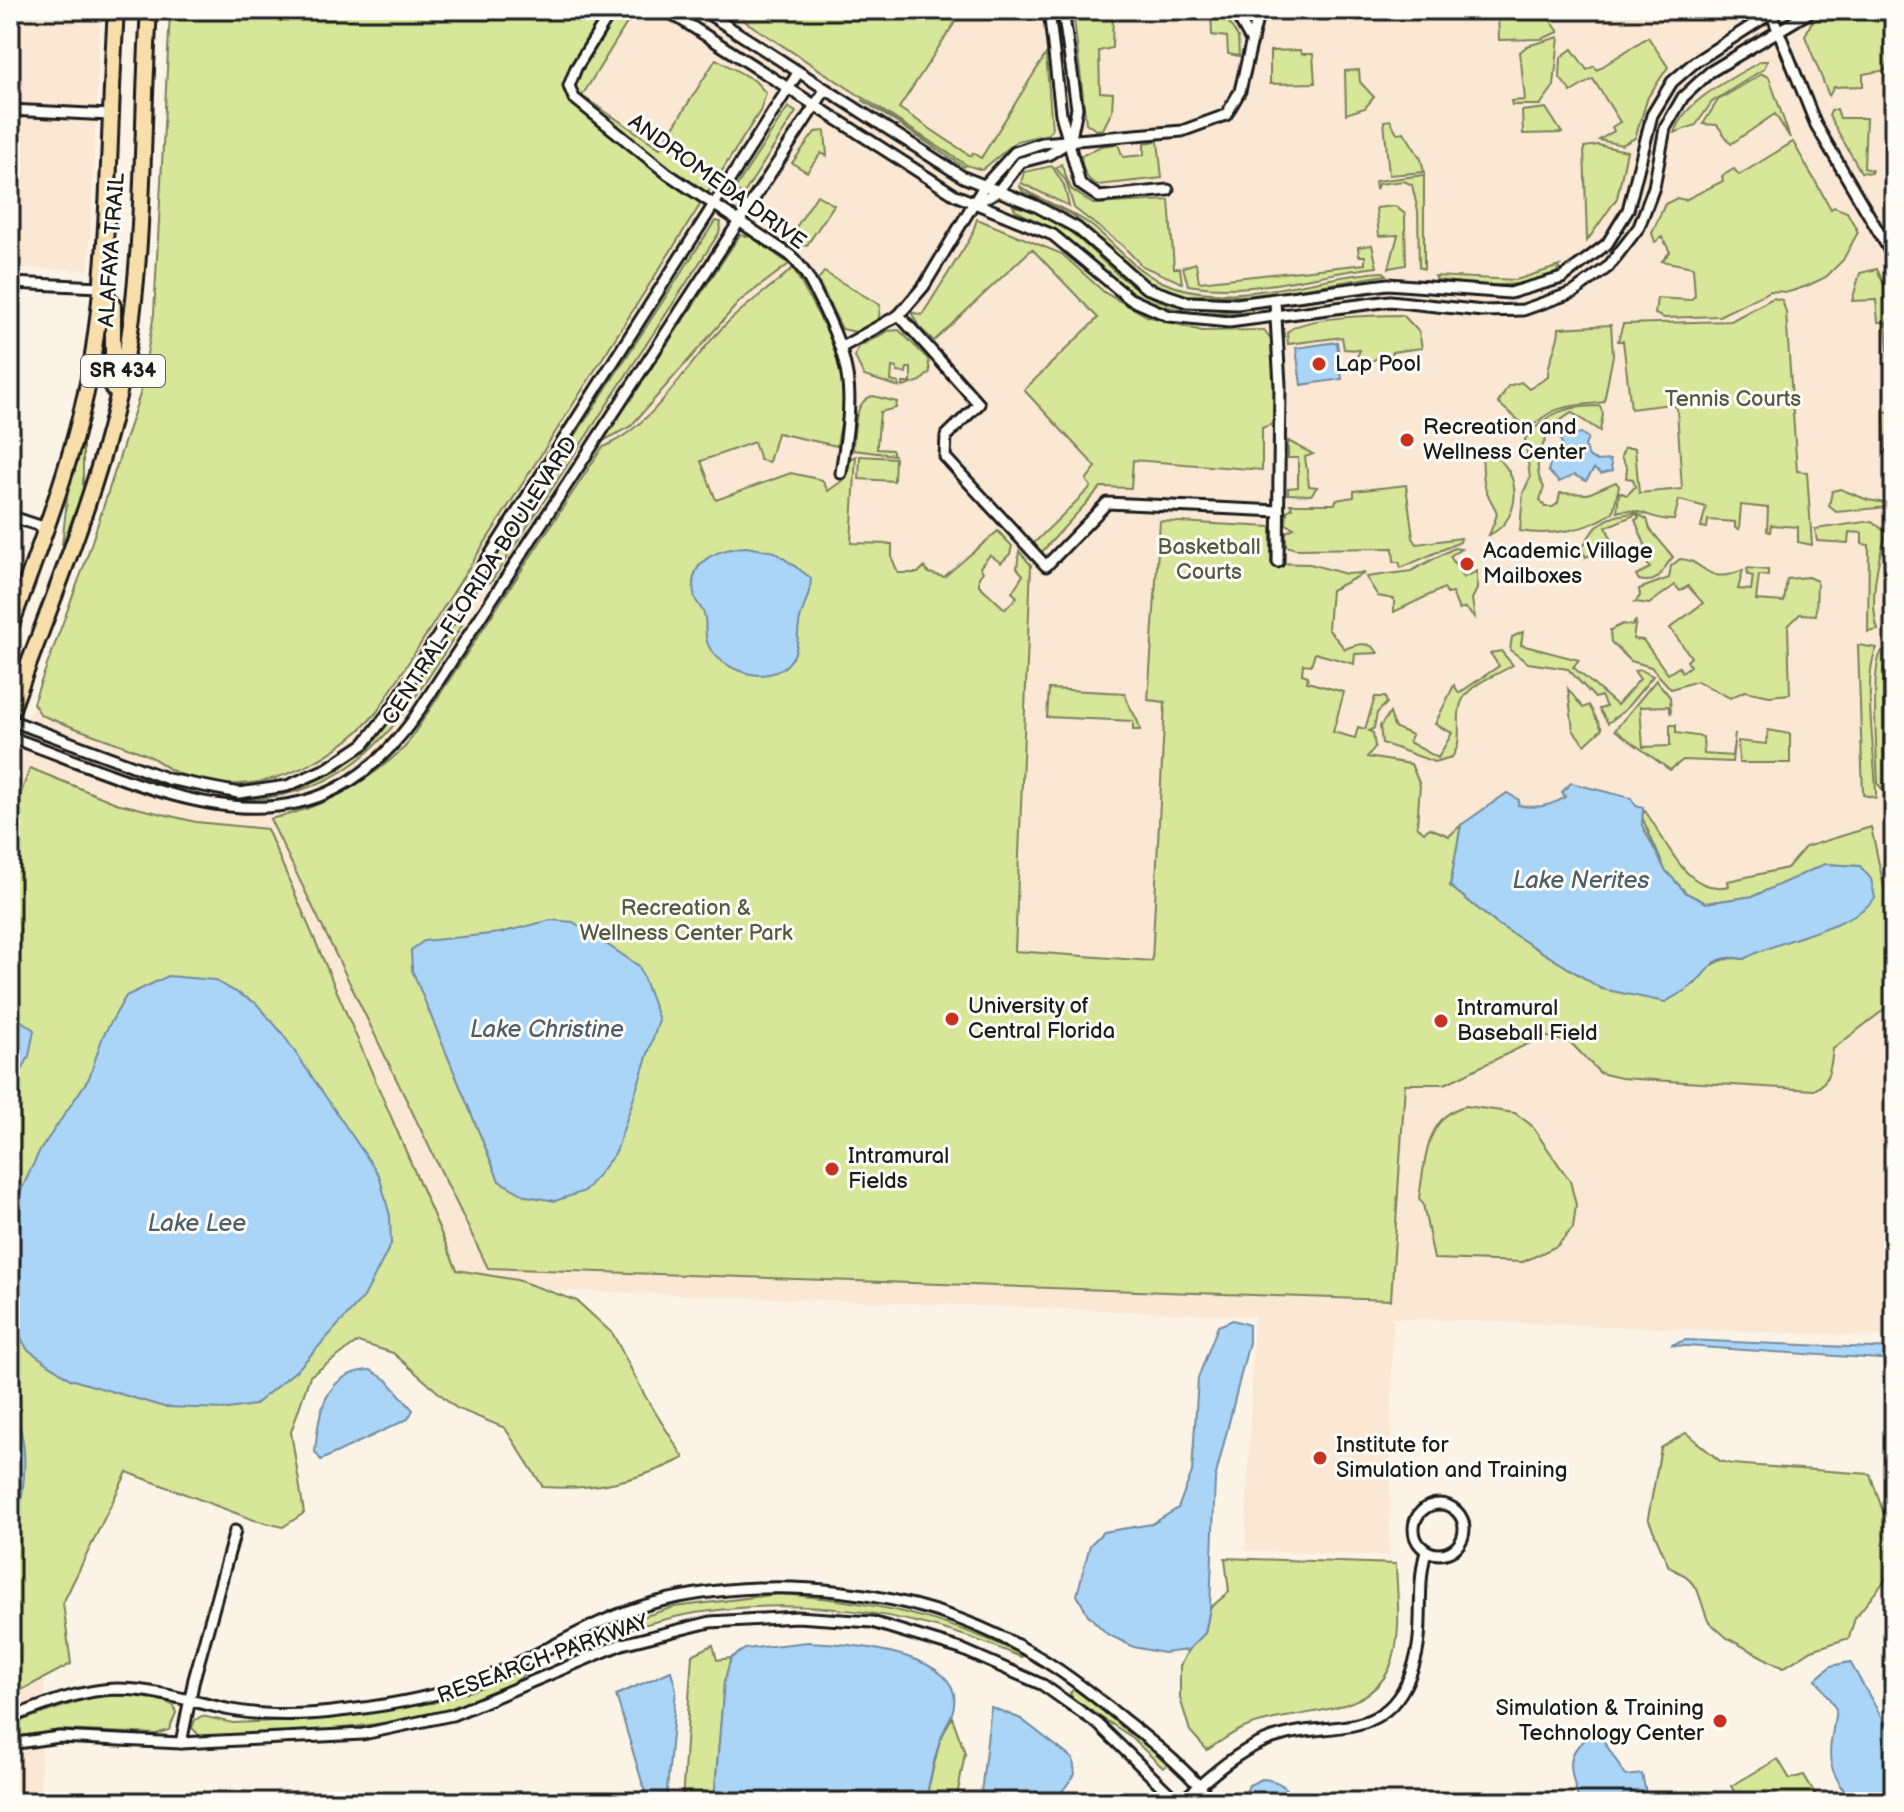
<svg xmlns="http://www.w3.org/2000/svg" width="1904" height="1812" viewBox="0 0 1904 1812" font-family="'Balsamiq Sans',sans-serif">
<style>
.built{fill:#fae8d4}
.green{fill:#d7e699;stroke:#7a815a;stroke-width:2}
.water{fill:#abd5f6;stroke:#728b9f;stroke-width:2}
.lines{fill:none;stroke-linecap:round;stroke-linejoin:round}
.minor-casing{stroke:#1c1c1c;stroke-width:15}
.primary-casing{stroke:#1c1c1c;stroke-width:20}
.minor{stroke:#fdfcf7;stroke-width:9}
.primary{stroke:#f8deab;stroke-width:14}
.poi-dot{fill:#c8321e;stroke:#fdfcf7;stroke-width:3}
.labels{text-anchor:middle;dominant-baseline:central;stroke-width:6;stroke-linejoin:round;paint-order:stroke}
.shield{fill:#fdfcf7;stroke:#605f5e;stroke-width:2}
.shield-label{font-size:20px;font-weight:bold;fill:#1c1c1c}
.street-label{font-size:22px;fill:#1c1c1c;stroke:#fdfcf7}
.poi-label{font-size:22px;fill:#1c1c1c;stroke:#fdfcf7;text-anchor:start}
.park-label{font-size:22px;fill:#545942;stroke:#fdfcf7}
.water-label{font-size:24px;font-style:italic;fill:#4e5d68;stroke:#fdfcf7}
</style>
<rect width="100%" height="100%" fill="#fcf3e7"/>
<filter id="ink" filterUnits="userSpaceOnUse"><feTurbulence type="fractalNoise" baseFrequency=".0125" numOctaves="2"/><feDisplacementMap in="SourceGraphic" scale="16" xChannelSelector="R" yChannelSelector="G"/><feConvolveMatrix kernelMatrix="1 2 1 2 8 2 1 2 1" color-interpolation-filters="sRGB"/></filter>
<g filter="url(#ink)">
<!-- built -->
<g class="built">
<path d="M10 10 80 12 91 15 100 26 89 270 10 268Z"/>
<path d="M172 10H1894V1337L1393 1318 1389 1556 1245 1551 1254 1316 65 1272 39 1802H11L10 766 115 480 140 394 154 314Z"/>
</g>
<!-- green -->
<g class="green">
<path d="M195 10H635L582 96 660 148 716 59 755 81 766 93 760 111 377 712C330 766 249 804 177 773 166 768 157 759 145 754 111 740 75 729 41 715L33 703 85 563 140 394 154 314 170 13Z"/>
<path d="M750 10H963L899 108 971 156 973 153 981 158 1046 54 1052 129 1048 134 1017 141 982 170 966 165 964 167 862 100 965 164 743 20Z"/>
<path d="M1073 10H1113L1112 48 1099 51 1100 92 1113 93 1112 111 1103 129 1096 130 1086 123Z"/>
<path d="M1211 10H1221L1238 37 1239 56 1228 54 1227 37 1212 35Z"/>
<path d="M1498 10H1543L1559 32 1541 39 1499 40Z"/>
<path d="M1832 10H1894V73L1889 74 1886 70 1863 74V86L1834 87 1829 96 1805 36 1811 23Z"/>
<path d="M1559 37 1554 86 1540 105H1512L1511 101 1525 100 1520 52 1527 46Z"/>
<path d="M1648 37 1668 67 1648 97 1635 138 1622 145 1599 140 1614 131 1612 127 1620 122 1593 79 1571 92 1560 78 1561 57 1572 49 1587 70 1594 66 1597 70Z"/>
<path d="M1300 50 1302 54H1313L1315 83 1270 84V51Z"/>
<path d="M1761 61H1767L1764 69 1712 102 1696 125 1674 133C1684 100 1733 78 1761 61Z"/>
<path d="M1359 70 1360 82 1374 97 1365 108 1346 114 1345 71Z"/>
<path d="M1762 74 1769 77 1790 138 1775 114 1731 144 1717 125 1703 124 1718 100Z"/>
<path d="M788 107 796 112 743 195 734 190Z"/>
<path d="M1546 108 1562 133 1523 134 1522 111Z"/>
<path d="M1837 109 1840 118H1866L1864 168 1872 170V173L1861 172 1829 116 1831 111Z"/>
<path d="M1390 120 1397 133 1404 132 1421 159 1424 172 1389 175 1384 121Z"/>
<path d="M825 131 827 156 821 153 807 172 792 163 815 132Z"/>
<path d="M1158 141 1162 178 1098 185C1085 180 1083 170 1081 156L1101 146 1118 144 1123 157 1144 155V143Z"/>
<path d="M1793 142 1831 209 1834 207 1847 212 1858 232 1843 260 1826 277 1807 286 1789 292 1770 291 1719 316 1664 318 1655 314 1657 298 1690 300 1695 296 1693 267 1662 261 1670 252 1662 237 1655 242 1652 233 1665 204 1677 198 1685 200 1723 181 1722 176 1734 169 1739 175Z"/>
<path d="M1598 145 1627 151 1617 198 1587 241 1584 147Z"/>
<path d="M1061 164 1071 189 1093 204 1169 200 1174 268H1180L1182 283 1142 266 1123 246 1074 208 1066 181 1056 168Z"/>
<path d="M1052 166 1064 185 1069 206 1021 183 1024 172Z"/>
<path d="M1424 175V269L1419 267 1418 211 1412 185 1404 181 1378 184 1376 190 1375 181Z"/>
<path d="M1019 185C1031 197 1069 209 1088 223 1111 239 1129 265 1154 278 1225 315 1311 275 1384 272L1386 275 1256 296 1184 295 1149 283 1128 268 1073 215 1023 192Z"/>
<path d="M817 195 834 205 807 245 801 246 783 232 791 235Z"/>
<path d="M1013 206C1071 213 1099 269 1147 295 1178 312 1217 309 1251 309L1253 312 1200 314 1151 303 1118 283 1061 233 1016 211Z"/>
<path d="M1395 206 1405 214V221L1406 265 1389 268 1398 235 1379 236 1376 208Z"/>
<path d="M977 219 1062 254 1105 293 1147 316 1202 331 1264 330 1272 340 1275 423 1262 428V470L1133 460 1131 488 1101 487 1040 554 1032 545 1091 487 1086 480 1096 467 1024 390 1098 318 1032 249 934 341 919 327 911 312 922 315 971 237Z"/>
<path d="M715 221 721 222 719 233 491 582 485 584 484 576Z"/>
<path d="M740 235 752 237 789 264 740 301 631 426 603 441Z"/>
<path d="M1372 245 1377 267C1313 274 1253 296 1188 285L1183 267 1196 263 1199 282 1365 264V256H1359L1358 247Z"/>
<path d="M1560 266 1556 274C1515 290 1480 286 1437 280L1435 276 1516 280Z"/>
<path d="M793 268 844 363V407L837 446 777 433 769 462 760 460 754 442 701 461 716 500 791 473 822 480 828 491 846 478 851 458 856 456 851 543 892 544V558L898 573H918L924 567 929 573 944 577 998 531 1012 546 1010 554 1001 563 990 555 980 567 983 572 979 577V585L1005 609 1017 597 1012 592 1023 575 1017 568 1019 551 1031 565 1015 951 1152 961 1165 702 1148 700 1160 521 1271 527V563L1310 564 1346 574 1365 573 1331 590 1328 629 1345 649C1356 644 1371 640 1378 653L1355 654 1354 664 1315 653 1311 665 1303 664 1302 674 1308 676 1307 682 1344 692 1333 732 1355 738 1358 727 1365 729 1375 697H1385L1387 703 1377 713 1374 728 1369 731 1373 733 1375 747 1367 757 1411 764 1420 785 1417 826 1424 832 1430 828 1449 836 1461 825 1450 886 1497 924 1602 989 1695 984C1709 966 1720 955 1744 959L1761 948 1803 936 1875 898 1860 866 1825 864 1754 896 1706 903 1686 893 1665 870 1641 815 1645 811C1667 840 1685 896 1729 886L1728 881 1787 868 1805 847 1871 827 1894 933V1002L1833 1049C1831 1064 1830 1083 1814 1090L1621 1078 1600 1073 1571 1043 1544 1036 1445 1084H1405L1391 1300 488 1268 270 819C325 807 364 785 405 747L602 448C656 424 683 369 722 328 744 305 770 289 793 268Z"/>
<path d="M1877 269 1894 307V444L1886 452 1884 412 1892 411 1886 322H1878L1876 300 1852 301 1860 273Z"/>
<path d="M824 272 880 305 879 319 856 332 842 329 818 280Z"/>
<path d="M1773 298 1782 300 1786 312 1797 471 1807 472 1812 545 1798 542V527L1771 525 1770 532 1767 531 1768 508 1741 505 1739 529 1735 528V522L1708 520 1707 528 1701 527 1706 507 1679 500 1674 520C1652 521 1639 506 1617 512L1619 492 1627 495 1635 487 1633 479 1626 478 1627 468 1621 457 1624 448H1635L1639 493 1682 489 1677 409 1671 404 1631 409 1623 341H1618L1623 324 1731 321Z"/>
<path d="M1403 315 1419 332 1422 348 1392 352V357L1386 359 1384 354 1358 369 1356 359 1360 350 1344 349 1342 337 1288 344 1287 333C1298 316 1382 315 1403 315Z"/>
<path d="M1611 325 1613 355 1604 402C1568 408 1558 402 1529 429L1498 403 1508 386 1521 382 1529 389 1548 377C1547 359 1559 347 1559 328Z"/>
<path d="M899 330 928 359 930 372 921 381 903 387V383H911V368H907L906 373 897 372V368L892 367 891 381 899 383V387L864 376 855 357 858 347 888 331Z"/>
<path d="M873 396 897 402 896 408 880 412 877 445V449L892 450 894 455 853 450C854 431 854 400 873 396Z"/>
<path d="M1600 406 1603 414 1600 431 1572 413C1548 424 1527 464 1544 487L1540 500 1545 507H1553L1558 503 1560 493 1588 494 1616 482 1619 486 1613 512C1589 531 1549 536 1520 531L1523 493 1530 478 1525 439C1547 412 1566 406 1600 406Z"/>
<path d="M1288 441 1313 454 1305 457 1309 486 1317 487 1311 495 1288 494V488L1298 487V458H1288Z"/>
<path d="M83 443V492L62 545 68 490Z"/>
<path d="M1482 451C1522 461 1526 518 1489 535 1502 503 1497 519 1486 490 1482 480 1483 463 1482 451Z"/>
<path d="M860 456 895 458 894 481 859 479Z"/>
<path d="M1406 485 1413 538 1417 544 1461 538 1460 542 1401 568 1399 562H1394L1393 548 1296 549 1286 546V532L1294 528 1286 524 1287 511 1292 508 1290 504H1335L1336 500 1354 497V491Z"/>
<path d="M1840 489 1868 500 1886 503 1889 507 1836 512 1829 506 1832 491Z"/>
<path d="M1635 513 1647 519 1650 529 1673 557C1661 569 1662 585 1639 580L1636 575 1650 568 1640 550 1646 547 1635 520 1639 518 1637 514 1606 527 1614 545 1586 557 1582 550C1591 526 1609 514 1635 513Z"/>
<path d="M1872 521 1887 533C1877 559 1869 603 1878 630L1868 632 1869 545 1862 544V533L1849 532 1848 543 1817 541 1815 529Z"/>
<path d="M1454 548 1461 549 1450 556 1463 578 1477 571V589L1472 599 1475 618 1465 608 1459 610 1452 593 1447 594 1444 588 1394 612V599L1378 596 1366 577 1411 571Z"/>
<path d="M1680 559C1706 560 1705 587 1743 570L1738 589 1751 590 1753 576 1748 575 1747 568 1768 570V576L1759 575 1756 600 1784 602 1787 579 1808 577 1817 581 1816 615 1800 614 1788 626 1790 694 1770 696 1745 691 1730 698 1697 681 1671 689 1651 667 1631 661 1611 642 1610 630 1623 624 1632 626 1636 620 1633 639 1643 640 1668 674 1679 667 1682 672 1690 666 1687 661 1691 657 1670 628 1703 603 1688 586 1680 591 1675 585 1649 604 1635 602 1640 596 1639 589 1669 578 1671 566Z"/>
<path d="M458 619 462 625C403 717 363 795 241 800L301 788 336 771 363 751Z"/>
<path d="M1523 632 1521 645 1579 660 1573 667 1617 705 1640 679 1634 671 1641 670 1653 676 1625 710 1608 723 1599 709 1606 707 1601 696 1595 698 1568 669 1528 663 1510 650 1512 637Z"/>
<path d="M1858 645 1877 648C1861 677 1877 767 1876 798L1863 795Z"/>
<path d="M1501 651 1513 665C1498 675 1477 680 1465 696 1452 713 1466 739 1452 757L1434 762 1382 743 1380 726 1390 713 1394 727 1412 735 1409 742 1438 758 1452 733 1435 724 1454 685 1459 693 1499 666 1490 653Z"/>
<path d="M1882 651 1883 652V790L1878 784C1877 760 1870 667 1882 651Z"/>
<path d="M1656 680 1670 697 1671 714 1668 706 1640 707 1643 747 1670 746V725H1676V733L1703 737 1704 754 1732 756 1735 733 1732 762 1683 760 1670 770 1615 730Z"/>
<path d="M1049 689 1125 693C1127 708 1139 717 1140 730H1133V721L1047 717Z"/>
<path d="M1568 689 1583 708 1589 705 1602 729 1585 745 1573 730Z"/>
<path d="M1768 730 1790 734V763H1739L1738 741 1766 744Z"/>
<path d="M30 768 116 803 196 822 267 829 457 1270 517 1280 577 1301 613 1334 645 1396 684 1458C641 1480 591 1491 543 1487L505 1428 456 1408 393 1353 358 1342 310 1376 291 1432 304 1513 283 1527 254 1520 127 1472 63 1603 71 1664 10 1696V824Z"/>
<path d="M1466 1106 1515 1113 1531 1125 1570 1181 1576 1205 1573 1228 1557 1246 1523 1262 1434 1259 1423 1204 1419 1198C1425 1163 1425 1115 1466 1106Z"/>
<path d="M1686 1433 1720 1461 1732 1464 1870 1474 1894 1543V1569L1855 1618 1849 1638 1812 1650 1783 1668 1727 1638 1708 1621 1697 1589 1686 1576 1669 1567 1648 1518 1661 1448Z"/>
<path d="M1225 1558 1396 1564C1397 1596 1403 1637 1390 1667 1367 1720 1291 1708 1244 1728 1231 1733 1219 1743 1207 1750L1190 1731 1180 1698V1666L1188 1650 1205 1633 1210 1608 1229 1592Z"/>
<path d="M778 1594C866 1600 943 1616 1023 1655L1021 1657C885 1598 721 1585 583 1647L578 1644 579 1637 674 1607Z"/>
<path d="M713 1645 717 1660 731 1658 724 1683 714 1802H682L692 1655Z"/>
<path d="M519 1669 524 1675C458 1729 285 1734 200 1736L192 1728 195 1720 202 1716 233 1723 312 1719 433 1703Z"/>
<path d="M1074 1689 1131 1730 1167 1765 1163 1768 1130 1736 1073 1699 1070 1693Z"/>
<path d="M95 1696C121 1696 151 1692 174 1706L176 1713 169 1730 156 1734 60 1730 10 1738V1724Z"/>
<path d="M952 1717 965 1753 956 1802H925L940 1740Z"/>
<path d="M1778 1759 1790 1779 1804 1775 1820 1802H1741L1731 1786Z"/>
</g>
<!-- water -->
<g class="water">
<path d="M1337 342 1342 379 1301 385 1296 348Z"/>
<path d="M1581 433 1588 438 1585 446 1589 457 1597 461 1610 460 1612 471 1601 474 1594 469 1586 481 1574 475 1559 482 1548 471 1551 461 1564 452 1560 438Z"/>
<path d="M746 547 775 552 811 578C811 596 801 608 799 625 797 636 799 644 794 655 777 689 728 674 711 650 702 637 708 627 704 614 702 608 697 604 695 598 685 561 717 549 746 547Z"/>
<path d="M1571 783 1631 798 1636 806 1643 808 1642 825 1665 870 1686 893 1706 903 1754 896 1825 864 1860 866 1871 879 1875 898C1853 928 1778 939 1744 959 1713 953 1712 968 1694 984 1686 991 1675 996 1665 1002L1602 989 1497 924 1450 886 1461 825 1507 793 1519 800 1518 805C1535 809 1550 807 1565 797L1562 792Z"/>
<path d="M551 920 573 922 639 966 659 1020 616 1152 585 1191 555 1201 526 1196 499 1181 412 970 411 950 424 941 500 933Z"/>
<path d="M168 976 214 980 256 1003 282 1033 379 1175 390 1216 391 1244 364 1297 298 1369 254 1405 228 1409 164 1407 70 1379 27 1349 10 1317V1214L39 1152 89 1078 103 1036 126 996Z"/>
<path d="M10 1013 34 1030 29 1056 10 1095Z"/>
<path d="M1233 1320 1249 1325V1342L1215 1479 1210 1608 1205 1633 1188 1650 1163 1653 1134 1647 1107 1634 1088 1615 1077 1595 1090 1545 1103 1532 1152 1524 1178 1508 1192 1472 1198 1378 1218 1326Z"/>
<path d="M1686 1340 1894 1349V1360L1671 1345Z"/>
<path d="M371 1370 388 1381 413 1410 408 1419 321 1460 315 1452C318 1415 324 1371 371 1370Z"/>
<path d="M10 1406C36 1444 21 1510 10 1553Z"/>
<path d="M808 1642C842 1643 946 1651 954 1694 957 1712 945 1725 940 1741 933 1761 930 1782 925 1802H714L724 1683 731 1658 745 1649Z"/>
<path d="M1850 1662 1894 1739 1892 1802H1853C1821 1763 1830 1755 1836 1709L1816 1679 1831 1666Z"/>
<path d="M671 1671 676 1689 666 1802H648L616 1695Z"/>
<path d="M991 1707 1021 1719 1073 1759 1075 1774 1054 1802H980Z"/>
<path d="M1598 1732 1626 1776 1642 1774 1646 1793 1636 1802 1578 1798C1569 1764 1563 1750 1598 1732Z"/>
<path d="M1262 1779C1280 1780 1287 1788 1298 1802H1242L1249 1785Z"/>
</g>
<g class="lines">
<defs>
<g id="minor">
<path d="M612 10 576 68 569 86 574 98 668 174 790 255C806 270 813 287 823 307 856 374 852 401 841 473"/>
<path d="M666 10 955 195 1053 235 1130 299 1169 316 1229 322 1390 301 1483 311 1523 310 1574 292 1608 267 1639 227 1654 187 1665 128 1683 97 1710 72 1813 10"/>
<path d="M702 10 963 177 1036 206 1077 228 1146 288 1187 302 1237 304 1388 284 1510 293 1562 278 1607 244 1628 210 1652 115 1672 82 1695 62 1776 10"/>
<path d="M1049 10 1061 114 1080 184 1099 197 1168 190"/>
<path d="M1063 10 1077 108 1071 138"/>
<path d="M1234 10 1252 42"/>
<path d="M1770 10 1816 125 1894 258"/>
<path d="M10 110 110 115"/>
<path d="M976 203 998 191 1021 162 1048 155 1067 143"/>
<path d="M10 283 101 287"/>
<path d="M1275 301 1280 385 1278 562"/>
<path d="M899 315 979 404 946 436 945 457 1046 566 1107 503 1279 511"/>
<path d="M842 347 899 315 924 286 984 186 1015 152 1042 143 1182 131 1226 115 1240 91 1259 10"/>
<path d="M10 516 46 528"/>
<path d="M10 720 168 779 239 793 287 786 328 768 364 744 392 708 798 73"/>
<path d="M10 737C154 787 302 876 415 717L825 90"/>
<circle cx="1439" cy="1529" r="25"/>
<path d="M10 1718C44 1705 79 1690 116 1689 156 1689 193 1702 231 1710 268 1717 311 1715 348 1710 392 1705 439 1696 481 1680 539 1657 592 1619 653 1603 771 1573 914 1588 1021 1647 1059 1667 1093 1695 1127 1722 1157 1746 1189 1771 1212 1802"/>
<path d="M181 1743 194 1679 235 1531"/>
<path d="M10 1744 59 1737 181 1743 363 1734 452 1715 622 1644 710 1622 797 1617 872 1622 961 1649 1043 1685 1098 1724 1178 1802"/>
<path d="M1181 1802C1206 1780 1234 1753 1265 1741 1325 1716 1386 1749 1413 1667 1426 1631 1415 1589 1426 1552"/>
</g>
<g id="primary">
<path d="M101 287 113 306V389"/>
<path d="M10 628C41 542 75 457 91 367 111 249 108 129 116 10"/>
<path d="M10 714C51 601 101 487 124 368 146 251 141 128 149 10"/>
</g>
</defs>
<!-- minor casing -->
<use href="#minor" class="minor-casing"/>
<!-- primary casing -->
<use href="#primary" class="primary-casing"/>
<!-- minor -->
<use href="#minor" class="minor"/>
<!-- primary -->
<use href="#primary" class="primary"/>
</g>
</g>
<!-- markers -->
<g class="poi-dot">
<circle cx="1319" cy="364" r="8"/>
<circle cx="1407" cy="440" r="8"/>
<circle cx="1467" cy="564" r="8"/>
<circle cx="952" cy="1019" r="8"/>
<circle cx="1441" cy="1021" r="8"/>
<circle cx="832" cy="1169" r="8"/>
<circle cx="1320" cy="1458" r="8"/>
<circle cx="1720" cy="1721" r="8"/>
</g>
<g class="labels">
<!-- shield labels -->
<rect class="shield" x="81" y="355" width="84" height="32" rx="6"/>
<g class="shield-label">
<text x="123" y="371">SR 434</text>
</g>
<!-- street labels -->
<g class="street-label">
<text transform="translate(717 182) rotate(36)">ANDROMEDA DRIVE</text>
<text transform="translate(112 250) rotate(-86)">ALAFAYA TRAIL</text>
<text transform="translate(480 581) rotate(-57)">CENTRAL FLORIDA BOULEVARD</text>
<text transform="translate(543 1659) rotate(-20)">RESEARCH PARKWAY</text>
</g>
<!-- poi labels -->
<g class="poi-label">
<text x="1335" y="364">Lap Pool</text>
<text x="1423" y="427">Recreation and<tspan x="1423" dy="25">Wellness Center</tspan></text>
<text x="1483" y="551">Academic Village<tspan x="1483" dy="25">Mailboxes</tspan></text>
<text x="968" y="1006">University of<tspan x="968" dy="25">Central Florida</tspan></text>
<text x="1457" y="1008">Intramural<tspan x="1457" dy="25">Baseball Field</tspan></text>
<text x="848" y="1156">Intramural<tspan x="848" dy="25">Fields</tspan></text>
<text x="1336" y="1445">Institute for<tspan x="1336" dy="25">Simulation and Training</tspan></text>
<text x="1704" y="1708" text-anchor="end">Simulation &amp; Training<tspan x="1704" dy="25">Technology Center</tspan></text>
</g>
<!-- park labels -->
<g class="park-label">
<text x="1733" y="399">Tennis Courts</text>
<text x="1209" y="547">Basketball<tspan x="1209" dy="25">Courts</tspan></text>
<text x="686" y="908">Recreation &amp;<tspan x="686" dy="25">Wellness Center Park</tspan></text>
</g>
<!-- water labels -->
<g class="water-label">
<text x="1581" y="880">Lake Nerites</text>
<text x="547" y="1029">Lake Christine</text>
<text x="197" y="1223">Lake Lee</text>
</g>
</g>
<!-- margin -->
<rect width="1904" height="1812" fill="none" stroke="#fdfcf7" stroke-width="40"/>
<rect x="20" y="20" width="1864" height="1772" fill="none" stroke="#1c1c1c" stroke-width="3" filter="url(#ink)"/>
</svg>
